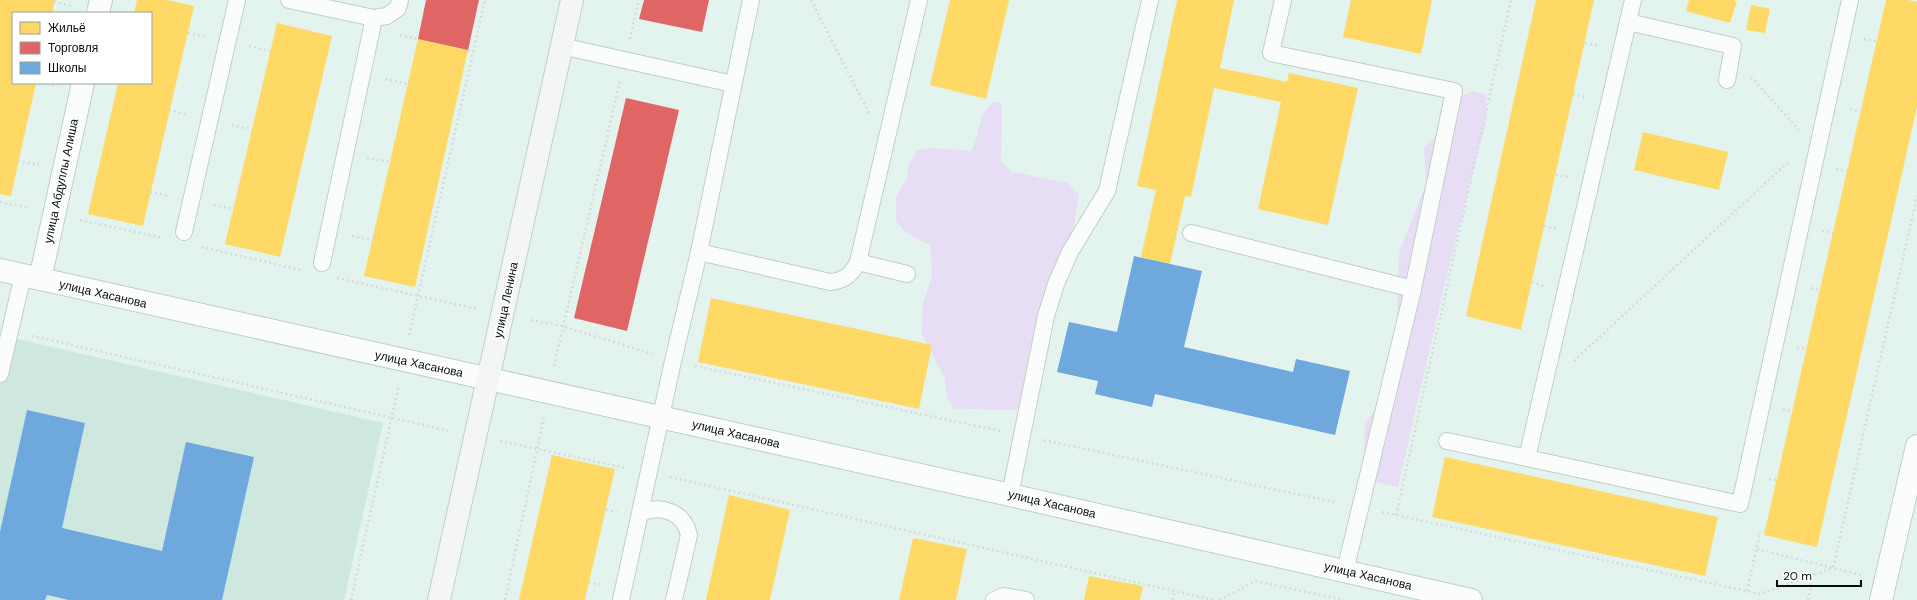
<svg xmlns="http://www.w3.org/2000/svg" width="1917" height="600" viewBox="0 0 1917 600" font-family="'DM Sans',sans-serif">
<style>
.built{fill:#cee8df}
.green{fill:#e7def5}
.homes{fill:#ffd966}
.shops{fill:#e06666}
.schools{fill:#6fa8dc}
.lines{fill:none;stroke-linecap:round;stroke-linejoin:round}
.service-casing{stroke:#c1cec9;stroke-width:18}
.minor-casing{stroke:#c1cec9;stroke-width:24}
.secondary-casing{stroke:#c1cec9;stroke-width:24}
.path{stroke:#d7dbd9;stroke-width:2.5;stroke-dasharray:2 3;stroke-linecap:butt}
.service{stroke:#fbfdfc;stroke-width:16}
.minor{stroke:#fbfdfc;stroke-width:22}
.secondary{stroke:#f4f5f6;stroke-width:22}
.labels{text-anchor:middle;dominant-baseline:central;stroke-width:4;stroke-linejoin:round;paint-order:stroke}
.street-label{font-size:12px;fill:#07100d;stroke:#fff}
</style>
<rect width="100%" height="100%" fill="#e3f3ed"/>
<!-- built -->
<path class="built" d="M0 335 383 423 344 600H0Z"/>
<!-- green -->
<g class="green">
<path d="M1472 91 1486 95 1487 117 1447 274 1398 487 1375 482 1364 451 1365 423 1395 382 1399 253 1426 184 1424 147 1434 138 1454 136 1462 96Z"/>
<path d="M994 102H1000L1002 107 1001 160 1012 172 1068 183 1079 195 1072 237 1043 303 1029 352 1025 392 1017 410 954 409 947 397 945 379 922 334V307L932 276 930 246 904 231 896 221V197L907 178 908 166 917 150 932 148 971 151C980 137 978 111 994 102Z"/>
</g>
<!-- homes -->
<g class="homes">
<path d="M0 0H55L52 13H13V83H36L11 196 0 194Z"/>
<path d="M137 0H168L194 6 143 226 88 214 118 83H151V13H134Z"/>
<path d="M950 0H1009L986 99 930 85Z"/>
<path d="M1177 0H1234L1220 68 1287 82 1289 73 1358 88 1328 225 1258 209 1281 102 1214 88 1191 197 1185 196 1170 264 1141 257 1156 190 1137 186Z"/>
<path d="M1351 0H1432L1421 54 1343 37Z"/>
<path d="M1536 0H1594L1521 330 1466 316Z"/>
<path d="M1689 0H1733L1737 1 1730 23 1686 11Z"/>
<path d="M1886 0H1908L1917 2V107L1817 547 1764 535Z"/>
<path d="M1751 5 1770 9 1765 33 1746 30Z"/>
<path d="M277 23 332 36 280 257 225 244Z"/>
<path d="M418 39 468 50 415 287 364 276Z"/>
<path d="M1643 132 1728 152 1719 190 1634 170Z"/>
<path d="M711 298 932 345 919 409 698 362Z"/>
<path d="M552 455 615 469 585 600H519Z"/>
<path d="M1445 457 1718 517 1705 576 1432 517Z"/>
<path d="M729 495 790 510 770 600H706Z"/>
<path d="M913 538 967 549 956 600H899Z"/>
<path d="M1089 576 1143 586 1140 600H1084Z"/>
</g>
<!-- shops -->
<g class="shops">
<path d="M426 0H479L468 50 418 39Z"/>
<path d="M644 0H709L702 32 639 19Z"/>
<path d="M626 98 679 110 627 331 574 318Z"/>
</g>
<!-- schools -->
<g class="schools">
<path d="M1134 256 1202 271 1184 347 1293 372 1296 359 1350 371 1335 435 1155 394 1152 407 1095 394 1098 381 1057 372 1069 322 1117 332Z"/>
<path d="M27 410 85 423 62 528 162 551 186 442 254 457 222 600H69L47 595 45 600H0V532Z"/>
</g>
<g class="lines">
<defs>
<g id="service">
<path d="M289 0 374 18 387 16 398 8 400 0"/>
<path d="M751 0 699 252 830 282C844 281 852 274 858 262L919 0"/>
<path d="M1283 0 1271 53 1454 91 1413 289 1345 571"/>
<path d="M1633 0 1527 458 1740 504 1850 0"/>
<path d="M1628 22 1733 46 1727 80"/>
<path d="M561 46 733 84"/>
<path d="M184 232 237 0"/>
<path d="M1191 233 1413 289"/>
<path d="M858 262 907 274"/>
<path d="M322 263 374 18"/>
<path d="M0 374 23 275"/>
<path d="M1447 441 1527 458"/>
<path d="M1010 495 1046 316 1056 284 1070 252 1107 191 1150 0"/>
<path d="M641 513C661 504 684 512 689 535L674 600"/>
<path d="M621 600 673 361 699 252"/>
<path d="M994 600 1004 596 1026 600"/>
</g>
<g id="minor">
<path d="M98 13 101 0"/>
<path d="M0 270 1010 495 1471 600"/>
<path d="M40 279 83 83"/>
<path d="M1881 600 1917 446"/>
</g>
<path id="secondary" d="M439 600 572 0"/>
</defs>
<!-- service casing -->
<use href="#service" class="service-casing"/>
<!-- minor casing -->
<use href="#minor" class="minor-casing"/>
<!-- secondary casing -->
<use href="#secondary" class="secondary-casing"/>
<!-- path -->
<g class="path">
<path d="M811 0 869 113"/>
<path d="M54 2 73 6"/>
<path d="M188 33 207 37"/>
<path d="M400 35 418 39"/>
<path d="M630 39 639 0"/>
<path d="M1864 39 1877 41"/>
<path d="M1585 43 1599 46"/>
<path d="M249 46 270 51"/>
<path d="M468 50 473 52"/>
<path d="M1751 77 1799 130"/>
<path d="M385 79 408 84"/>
<path d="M42 83 57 86"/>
<path d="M1573 94 1587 98"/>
<path d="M1850 109 1861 112"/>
<path d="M169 110 188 115"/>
<path d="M232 125 252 129"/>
<path d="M367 158 390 162"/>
<path d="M18 161 39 165"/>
<path d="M1836 169 1847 171"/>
<path d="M1556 175 1569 177"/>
<path d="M150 192 169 196"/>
<path d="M0 202 30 208"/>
<path d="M214 205 234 209"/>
<path d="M80 220 163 238"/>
<path d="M1544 226 1557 229"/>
<path d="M1822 231 1833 233"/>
<path d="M352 236 373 240"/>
<path d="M201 247 301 270"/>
<path d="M337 278 477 309"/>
<path d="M1532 282 1544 286"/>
<path d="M1811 288 1820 290"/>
<path d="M531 320 562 326 652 354"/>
<path d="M409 335 485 0"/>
<path d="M32 336 450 431"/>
<path d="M1797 348 1806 349"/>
<path d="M1574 361 1786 164 1791 162"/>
<path d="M554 366 620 81"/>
<path d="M695 366 1000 431"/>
<path d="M1783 409 1793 411"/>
<path d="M1044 440 1338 503"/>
<path d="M500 441 626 468"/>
<path d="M670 477 1214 600"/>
<path d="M1769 479 1777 480"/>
<path d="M606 510 617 512"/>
<path d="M1382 512 1760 594 1833 568 1917 196"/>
<path d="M1396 515 1511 0"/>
<path d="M1757 549 1861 575"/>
<path d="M589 582 602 585"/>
<path d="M1747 591 1760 532"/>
<path d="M351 600 399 385"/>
<path d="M505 600 544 417"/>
<path d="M1173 600 1174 591"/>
<path d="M1220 600 1255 581 1344 600"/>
<path d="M1808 600 1813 574"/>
</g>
<!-- service -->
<use href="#service" class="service"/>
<!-- minor -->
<use href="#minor" class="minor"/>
<!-- secondary -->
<use href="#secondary" class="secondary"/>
</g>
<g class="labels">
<!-- street labels -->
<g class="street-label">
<text transform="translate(61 181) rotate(-78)">улица Абдуллы Алиша</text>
<text transform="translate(103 294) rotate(13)">улица Хасанова</text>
<text transform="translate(506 300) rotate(-78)">улица Ленина</text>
<text transform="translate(419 364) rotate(12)">улица Хасанова</text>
<text transform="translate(736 434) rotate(13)">улица Хасанова</text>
<text transform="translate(1052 504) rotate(13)">улица Хасанова</text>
<text transform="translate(1368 576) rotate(13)">улица Хасанова</text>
</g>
</g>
<!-- legend -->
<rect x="12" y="12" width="140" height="72" fill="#ffffff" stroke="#9c9f9e"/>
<rect x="20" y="22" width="20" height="12" fill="#ffd966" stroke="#9c9f9e"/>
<text x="48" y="32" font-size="12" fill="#07100d">Жильё</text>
<rect x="20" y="42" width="20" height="12" fill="#e06666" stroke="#9c9f9e"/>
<text x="48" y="52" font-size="12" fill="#07100d">Торговля</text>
<rect x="20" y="62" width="20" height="12" fill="#6fa8dc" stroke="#9c9f9e"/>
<text x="48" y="72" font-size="12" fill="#07100d">Школы</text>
<!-- scale -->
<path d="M1777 580v6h84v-6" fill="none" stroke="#07100d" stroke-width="2"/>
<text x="1783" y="580" font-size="12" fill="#07100d" stroke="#ffffff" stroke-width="3" paint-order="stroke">20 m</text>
</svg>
